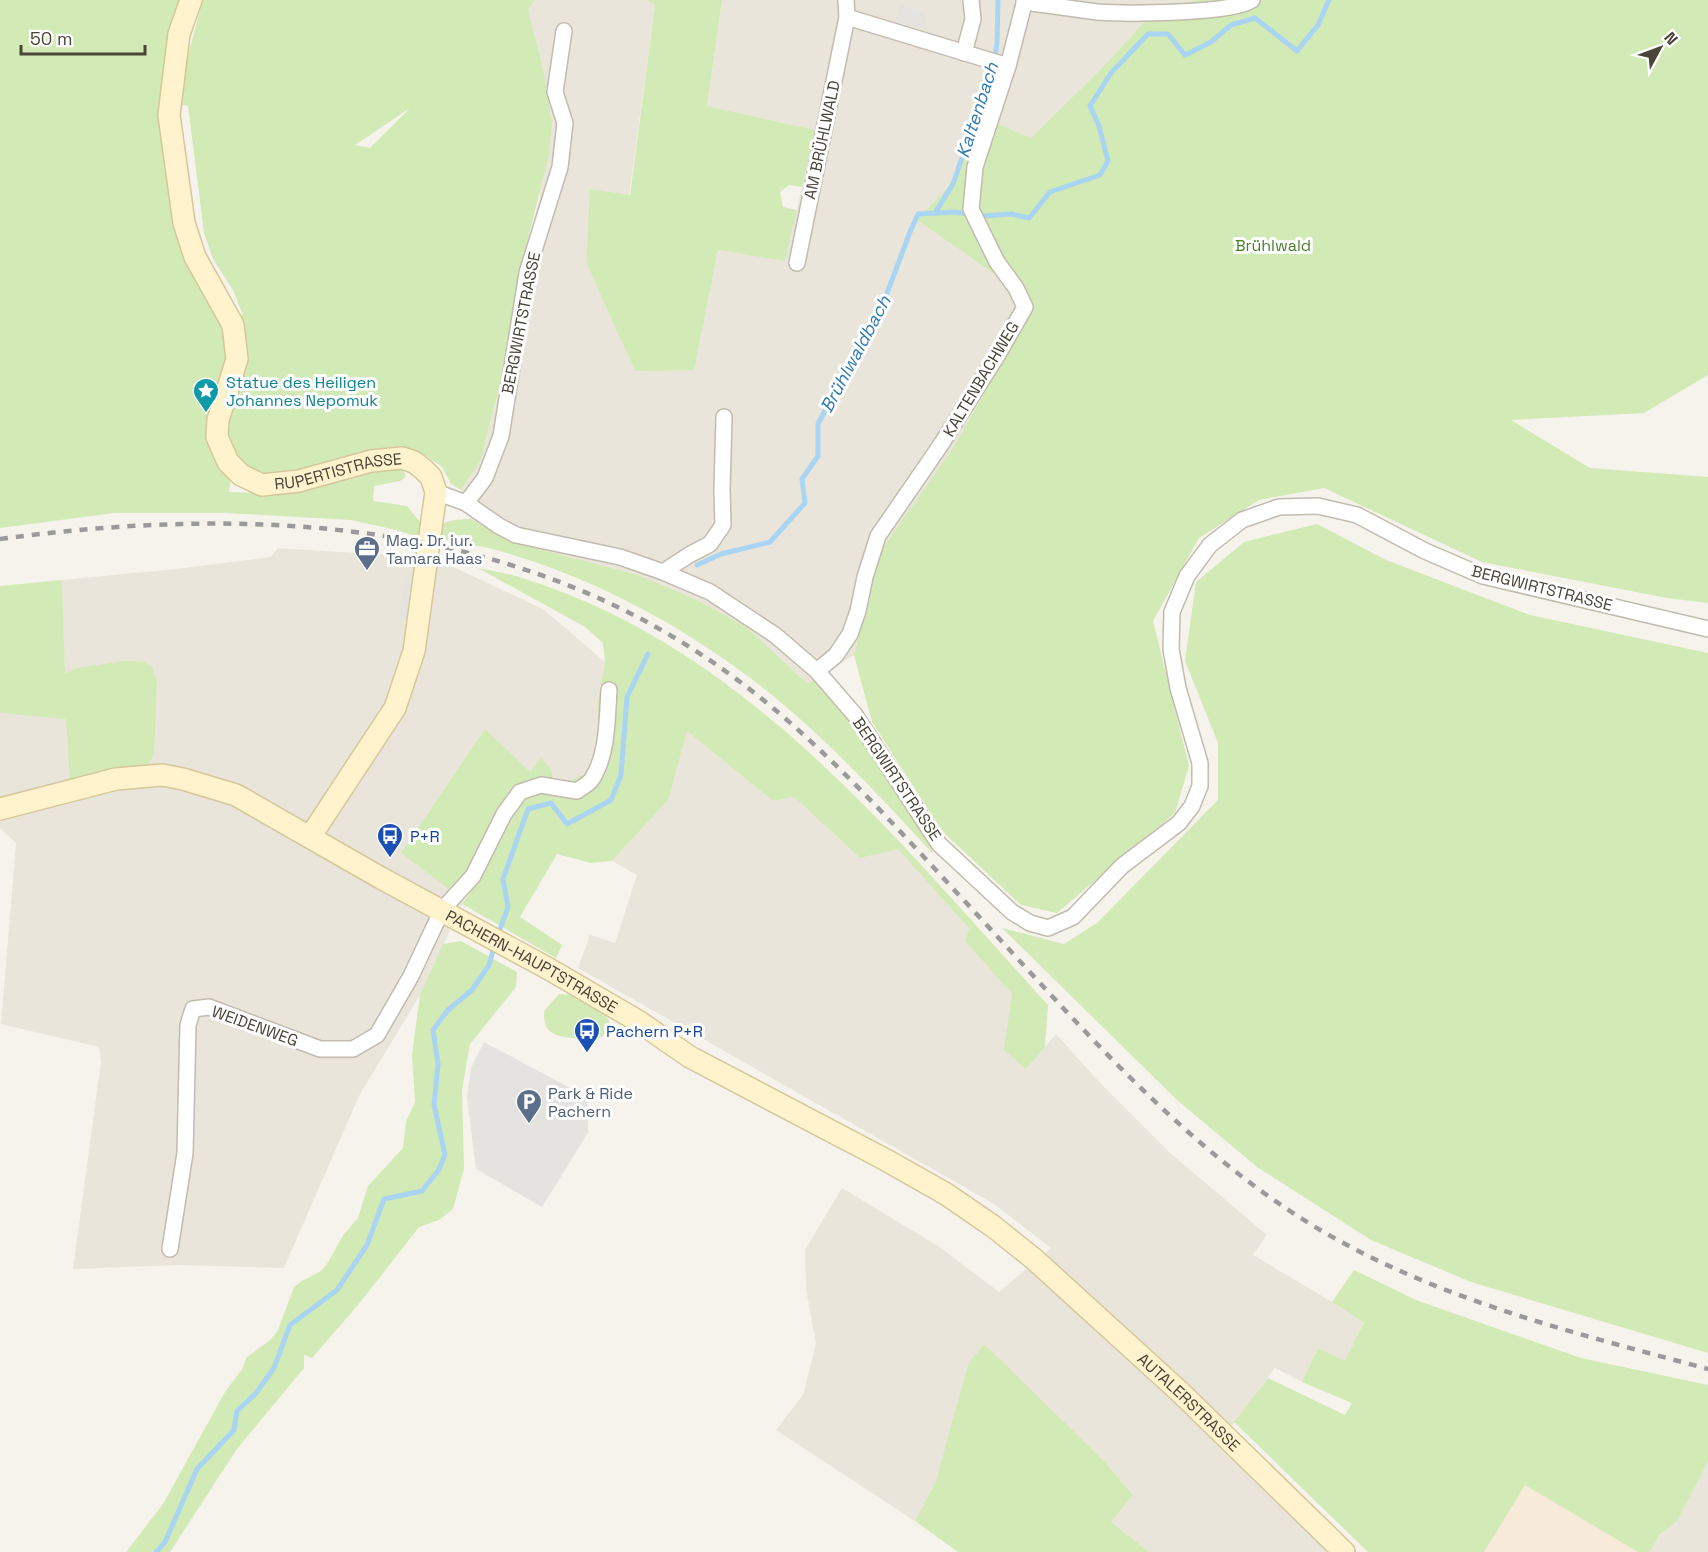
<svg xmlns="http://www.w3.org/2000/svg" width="1708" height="1552" viewBox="0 0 1708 1552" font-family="'Space Grotesk',sans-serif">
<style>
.residential{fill:#eae5da}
.commercial{fill:#f7ead8}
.green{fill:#d2eab5;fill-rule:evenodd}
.parking{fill:#e5e3e0}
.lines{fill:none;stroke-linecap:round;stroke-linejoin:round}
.stream{stroke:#a9d4f2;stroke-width:5}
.street-casing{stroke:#c2bbae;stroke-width:18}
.secondary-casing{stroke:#d6c79b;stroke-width:24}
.street{stroke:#fff;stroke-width:15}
.secondary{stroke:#fff3cd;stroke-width:21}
.rail{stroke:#9a9a9a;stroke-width:4.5;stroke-dasharray:8 8;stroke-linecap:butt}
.labels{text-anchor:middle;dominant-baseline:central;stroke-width:6;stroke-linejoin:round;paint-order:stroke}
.street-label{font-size:16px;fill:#4b4439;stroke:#fff}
.park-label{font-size:16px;fill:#4a7f2a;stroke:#fff}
.culture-label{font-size:16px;fill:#0d838f;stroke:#fff;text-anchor:start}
.service-label{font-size:16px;fill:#4e5e75;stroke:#fff;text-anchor:start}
.transit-label{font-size:16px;fill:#164399;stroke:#fff;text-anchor:start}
.water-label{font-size:18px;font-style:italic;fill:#2e7ab2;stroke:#fff}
</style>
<rect width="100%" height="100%" fill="#f6f3ec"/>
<!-- residential -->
<g class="residential">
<path d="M535 0H646L655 5 629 196 591 189 586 263 635 371 694 369 718 250 785 260 815 130 707 106 722 0H1198L1159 6 1101 69 1031 138 982 117 949 187 917 220 1003 280 1028 316 953 448 879 553 854 655 808 684 746 627 571 557 512 542 471 519 461 490 481 460 501 380 525 251 540 198 542 64 527 10Z"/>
<path d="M278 548 434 558 543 609 605 662 598 702 597 747 587 773 564 783 553 777 550 768 530 772 401 852 464 900 420 995 359 1096 284 1268 180 1265 73 1269 101 1062 99 1047 1 1024 16 843 0 828V713L66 718 62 580 175 569 271 557Z"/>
<path d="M686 730 773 801 794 797 860 858 898 848 969 928 965 941 1012 994 1026 1069 1056 1034 1102 1085 1170 1153 1267 1235 1253 1255 1364 1321 1345 1362 1318 1348 1302 1382 1275 1368 1220 1442 1335 1552H1149L1111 1522 1133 1495 1103 1460 936 1481 915 1521 776 1430 803 1395 816 1344 806 1289 805 1250 842 1188 938 1246 999 1292 1051 1248 994 1204 578 968 590 935 615 943 637 875 612 861 668 800Z"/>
<path d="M1708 1462V1552H1650L1659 1535 1677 1521Z"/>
</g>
<!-- commercial -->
<path class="commercial" d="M1525 1484 1638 1552H1484Z"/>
<!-- green -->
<g class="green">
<path d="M0 0H180L164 128 222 320 225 341 226 367 208 422 231 477 229 492 281 494 394 465 404 472 406 477 400 481 374 486 373 501 407 506 422 524 421 538 396 530 351 520 225 513H114L0 528Z"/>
<path d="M203 0H535L528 10 542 64 552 123 549 154 525 251 501 380 481 460 461 490 451 484 442 467 425 455 405 449 283 475 263 473 242 463 229 443 227 423 240 340 242 313 233 290 213 259 204 233 188 106 175 103ZM410 108 370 148 355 145Z"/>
<path d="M646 0H722L707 106 815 130 802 187 789 185 780 192 783 207 797 210 785 261 718 250 694 370 635 371 586 263 590 189 630 195 655 5Z"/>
<path d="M1198 0H1708V375L1644 413 1511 420 1590 468 1708 477V603L1667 598 1482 562 1324 488 1259 500 1199 538 1153 621 1189 766 1175 813 1057 913 1021 905 942 831 872 722 854 655 879 553 953 448 1028 316 1003 280 917 220 949 186 982 117 1031 138 1101 69 1159 6Z"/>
<path d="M471 519 512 542 638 575 699 601 746 627 808 684 815 679C859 732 905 793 934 855 880 796 824 736 762 687 686 628 602 582 510 554 486 546 459 543 435 538 440 518 454 520 471 519Z"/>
<path d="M1317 524 1386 560 1530 615 1708 653V1353L1471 1282 1371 1240 1257 1167 1177 1100 1002 928 1064 944 1098 922 1218 800V743L1185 661 1196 582 1244 542Z"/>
<path d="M478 568C492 571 508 573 522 578 746 647 896 839 1048 1005L1045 1047 1026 1069 1004 1050 1012 994 965 941 969 928 898 849 860 858 794 797 773 801 687 731 668 800 612 861 591 863 557 854 520 917 562 945 556 958 462 904 483 875 484 842 479 848 474 866 449 889 401 853 485 729 530 772 541 758 550 768 553 777 564 783 587 773 597 747 598 702 605 662 603 643 585 627Z"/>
<path d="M62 580 65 674 77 668 125 661 144 662 152 667 157 682 154 755 148 764 70 780 66 719 0 713V586Z"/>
<path d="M461 941 517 972 516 987 470 1044 462 1090 464 1169 453 1209 439 1220 419 1227 358 1305 312 1358 304 1355V1368L237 1449 170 1552H126L163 1504 225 1392 243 1368 246 1358 270 1340 278 1330 294 1287 302 1281 321 1271 327 1264 344 1234 358 1218 368 1186 403 1148 406 1122 415 1102 412 1055 420 995 443 944Z"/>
<path d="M559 994C574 994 585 1002 598 1009 608 1016 618 1031 601 1037 593 1041 582 1038 573 1038 554 1036 543 1033 544 1011Z"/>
<path d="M1354 1270 1416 1300 1581 1358 1708 1385V1462L1677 1521 1659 1535 1650 1552H1638L1525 1485 1484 1552H1368L1234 1422 1268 1378 1345 1415 1352 1403 1302 1382 1318 1348 1345 1361 1364 1322 1332 1302Z"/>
<path d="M984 1344 1103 1460 1133 1495 1111 1522 1149 1552H958L915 1521 936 1481 968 1365Z"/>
</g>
<!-- parking -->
<g class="parking">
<path d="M900 4 926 14V29L895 22Z"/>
<path d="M406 574 420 577 413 622 398 619Z"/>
<path d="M484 1042 587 1097 588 1133 542 1207 476 1169 467 1098 471 1068Z"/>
</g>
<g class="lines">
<!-- stream -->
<g class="stream">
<path d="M935 213 953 184 994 64 997 43 998 0"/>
<path d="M697 565 721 554 770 542 805 503 802 479 818 456V424L850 363 877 320 910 232 918 214 954 212 983 216 1011 214 1029 218 1050 192 1100 175 1108 161 1099 126 1090 106 1111 73 1148 34H1168L1185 55 1211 42 1231 25 1255 18 1297 51 1318 25 1329 0"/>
<path d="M498 935 508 907 503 879 528 809 551 803 567 824 611 800 621 775 627 697 648 654"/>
<path d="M156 1552 165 1542 197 1469 234 1430 237 1411 256 1393 274 1368 290 1325 337 1290 367 1245 384 1199 422 1191 438 1171 445 1155 434 1105 438 1064 433 1030 448 1010 472 990 489 965 495 944"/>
</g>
<defs>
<g id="street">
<path d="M1024 2C1049 5 1073 9 1097 12 1124 14 1233 14 1252 0"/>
<path d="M847 17 1008 66"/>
<path d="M964 53 973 19 971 0"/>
<path d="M797 263 847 17 846 0"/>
<path d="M436 492 466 503 499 526 516 535 620 557 663 572 710 592 775 635 817 671 855 715 939 844 1012 912 1030 923 1048 928 1073 917 1122 866 1179 823 1192 806 1200 786V763L1178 688 1171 649 1172 612 1187 576 1210 545 1242 520 1279 507 1318 506 1357 515 1425 551 1483 576 1708 629"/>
<path d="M466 503 485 478 501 436 527 273 560 167 565 123 555 92 564 31"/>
<path d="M663 572 689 555 710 544 723 525 722 489 724 417"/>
<path d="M817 671 836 655 850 634 858 611 865 577 878 536 940 446 997 356 1025 307 1016 288 997 262 971 209 975 167 1008 66 1025 0"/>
<path d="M170 1249 185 1153 188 1025 193 1009 209 1007 320 1049H353L377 1035 411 976 442 910 473 876 504 814 520 792 541 785 577 791C582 787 589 784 592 779 608 754 607 719 609 690"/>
</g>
<g id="secondary">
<path id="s1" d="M191 0 179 34 169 115 184 223 195 257 233 325 237 359 218 420 217 437 228 462 241 475 262 485 299 481 371 461 402 458 414 462 423 469 431 477 436 492 414 651 395 708 310 837"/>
<path id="s2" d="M0 809 116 779 162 775 183 779 236 795 381 878 549 969 638 1021 690 1057 886 1160 946 1194 994 1227 1034 1259 1180 1392 1344 1552"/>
</g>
</defs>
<!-- street casing -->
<use href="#street" class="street-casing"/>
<!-- secondary casing -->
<use href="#secondary" class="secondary-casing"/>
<!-- street -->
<use href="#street" class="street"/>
<!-- secondary -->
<use href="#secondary" class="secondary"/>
<!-- rail -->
<path class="rail" d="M0 539C253 505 514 518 728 673 814 735 886 816 958 894 1060 1003 1157 1120 1281 1205 1409 1293 1560 1329 1708 1369"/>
</g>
<!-- icons -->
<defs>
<symbol id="sight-pin" viewBox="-11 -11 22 30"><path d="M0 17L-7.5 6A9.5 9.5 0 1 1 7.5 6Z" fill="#0f9aa8" stroke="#fff"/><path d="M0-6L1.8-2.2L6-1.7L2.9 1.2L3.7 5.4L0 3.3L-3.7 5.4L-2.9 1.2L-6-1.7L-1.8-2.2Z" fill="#fff"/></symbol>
<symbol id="office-pin" viewBox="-11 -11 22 30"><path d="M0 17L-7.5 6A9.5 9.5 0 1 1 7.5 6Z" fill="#5c6f8a" stroke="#fff"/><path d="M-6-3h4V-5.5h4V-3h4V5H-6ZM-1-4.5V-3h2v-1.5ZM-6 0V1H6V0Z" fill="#fff"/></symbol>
<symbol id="bus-pin" viewBox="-11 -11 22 30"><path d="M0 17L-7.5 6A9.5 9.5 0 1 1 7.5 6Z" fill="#1a4fb4" stroke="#fff"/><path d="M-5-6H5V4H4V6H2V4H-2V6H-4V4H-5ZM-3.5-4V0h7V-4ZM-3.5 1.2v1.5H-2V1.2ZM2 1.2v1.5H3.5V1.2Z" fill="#fff"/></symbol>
<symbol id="parking-pin" viewBox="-11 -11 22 30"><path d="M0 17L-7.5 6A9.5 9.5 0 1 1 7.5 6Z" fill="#5c6f8a" stroke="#fff"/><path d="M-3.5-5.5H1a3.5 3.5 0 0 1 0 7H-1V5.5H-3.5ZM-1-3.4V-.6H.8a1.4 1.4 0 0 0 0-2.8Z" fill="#fff"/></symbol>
</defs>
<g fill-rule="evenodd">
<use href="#sight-pin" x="191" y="376" width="30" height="40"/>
<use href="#office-pin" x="352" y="534" width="30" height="40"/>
<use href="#bus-pin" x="375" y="821" width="30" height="40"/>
<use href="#bus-pin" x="572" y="1016" width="30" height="40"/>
<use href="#parking-pin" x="514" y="1087" width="30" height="40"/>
</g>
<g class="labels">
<!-- street labels -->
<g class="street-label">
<text transform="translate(822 140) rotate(-78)">AM BRÜHLWALD</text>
<text transform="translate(521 323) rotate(-79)">BERGWIRTSTRASSE</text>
<text transform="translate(981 379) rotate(-59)">KALTENBACHWEG</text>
<text stroke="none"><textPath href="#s1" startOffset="602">RUPERTISTRASSE</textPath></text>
<text transform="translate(1542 588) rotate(14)">BERGWIRTSTRASSE</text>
<text transform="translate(897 779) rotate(56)">BERGWIRTSTRASSE</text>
<text stroke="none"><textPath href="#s2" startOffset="582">PACHERN-HAUPTSTRASSE</textPath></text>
<text transform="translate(255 1026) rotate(20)">WEIDENWEG</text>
<text stroke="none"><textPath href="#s2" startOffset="1378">AUTALERSTRASSE</textPath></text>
</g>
<!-- park labels -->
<g class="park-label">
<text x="1273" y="245">Brühlwald</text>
</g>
<!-- culture labels -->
<g class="culture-label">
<text x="226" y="382">Statue des Heiligen<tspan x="226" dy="18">Johannes Nepomuk</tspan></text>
</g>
<!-- service labels -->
<g class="service-label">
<text x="386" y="540">Mag. Dr. iur.<tspan x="386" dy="18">Tamara Haas</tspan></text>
<text x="548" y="1093">Park &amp; Ride<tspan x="548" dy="18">Pachern</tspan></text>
</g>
<!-- transit labels -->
<g class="transit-label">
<text x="410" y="836">P+R</text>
<text x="606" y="1031">Pachern P+R</text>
</g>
<!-- water labels -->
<g class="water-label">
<text transform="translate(977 110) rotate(-72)">Kaltenbach</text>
<text transform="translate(855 354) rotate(-62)">Brühlwaldbach</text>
</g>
</g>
<!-- north arrow -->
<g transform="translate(1660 48) rotate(49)" stroke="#ffffff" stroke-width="4.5" paint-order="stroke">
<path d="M0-4.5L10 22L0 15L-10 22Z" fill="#4b4439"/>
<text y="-9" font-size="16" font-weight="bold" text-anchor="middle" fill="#4b4439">N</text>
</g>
<!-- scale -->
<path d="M21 45v9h124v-9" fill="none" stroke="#4b4439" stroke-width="3"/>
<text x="30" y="45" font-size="18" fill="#4b4439" stroke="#ffffff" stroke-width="4.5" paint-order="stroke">50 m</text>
</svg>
